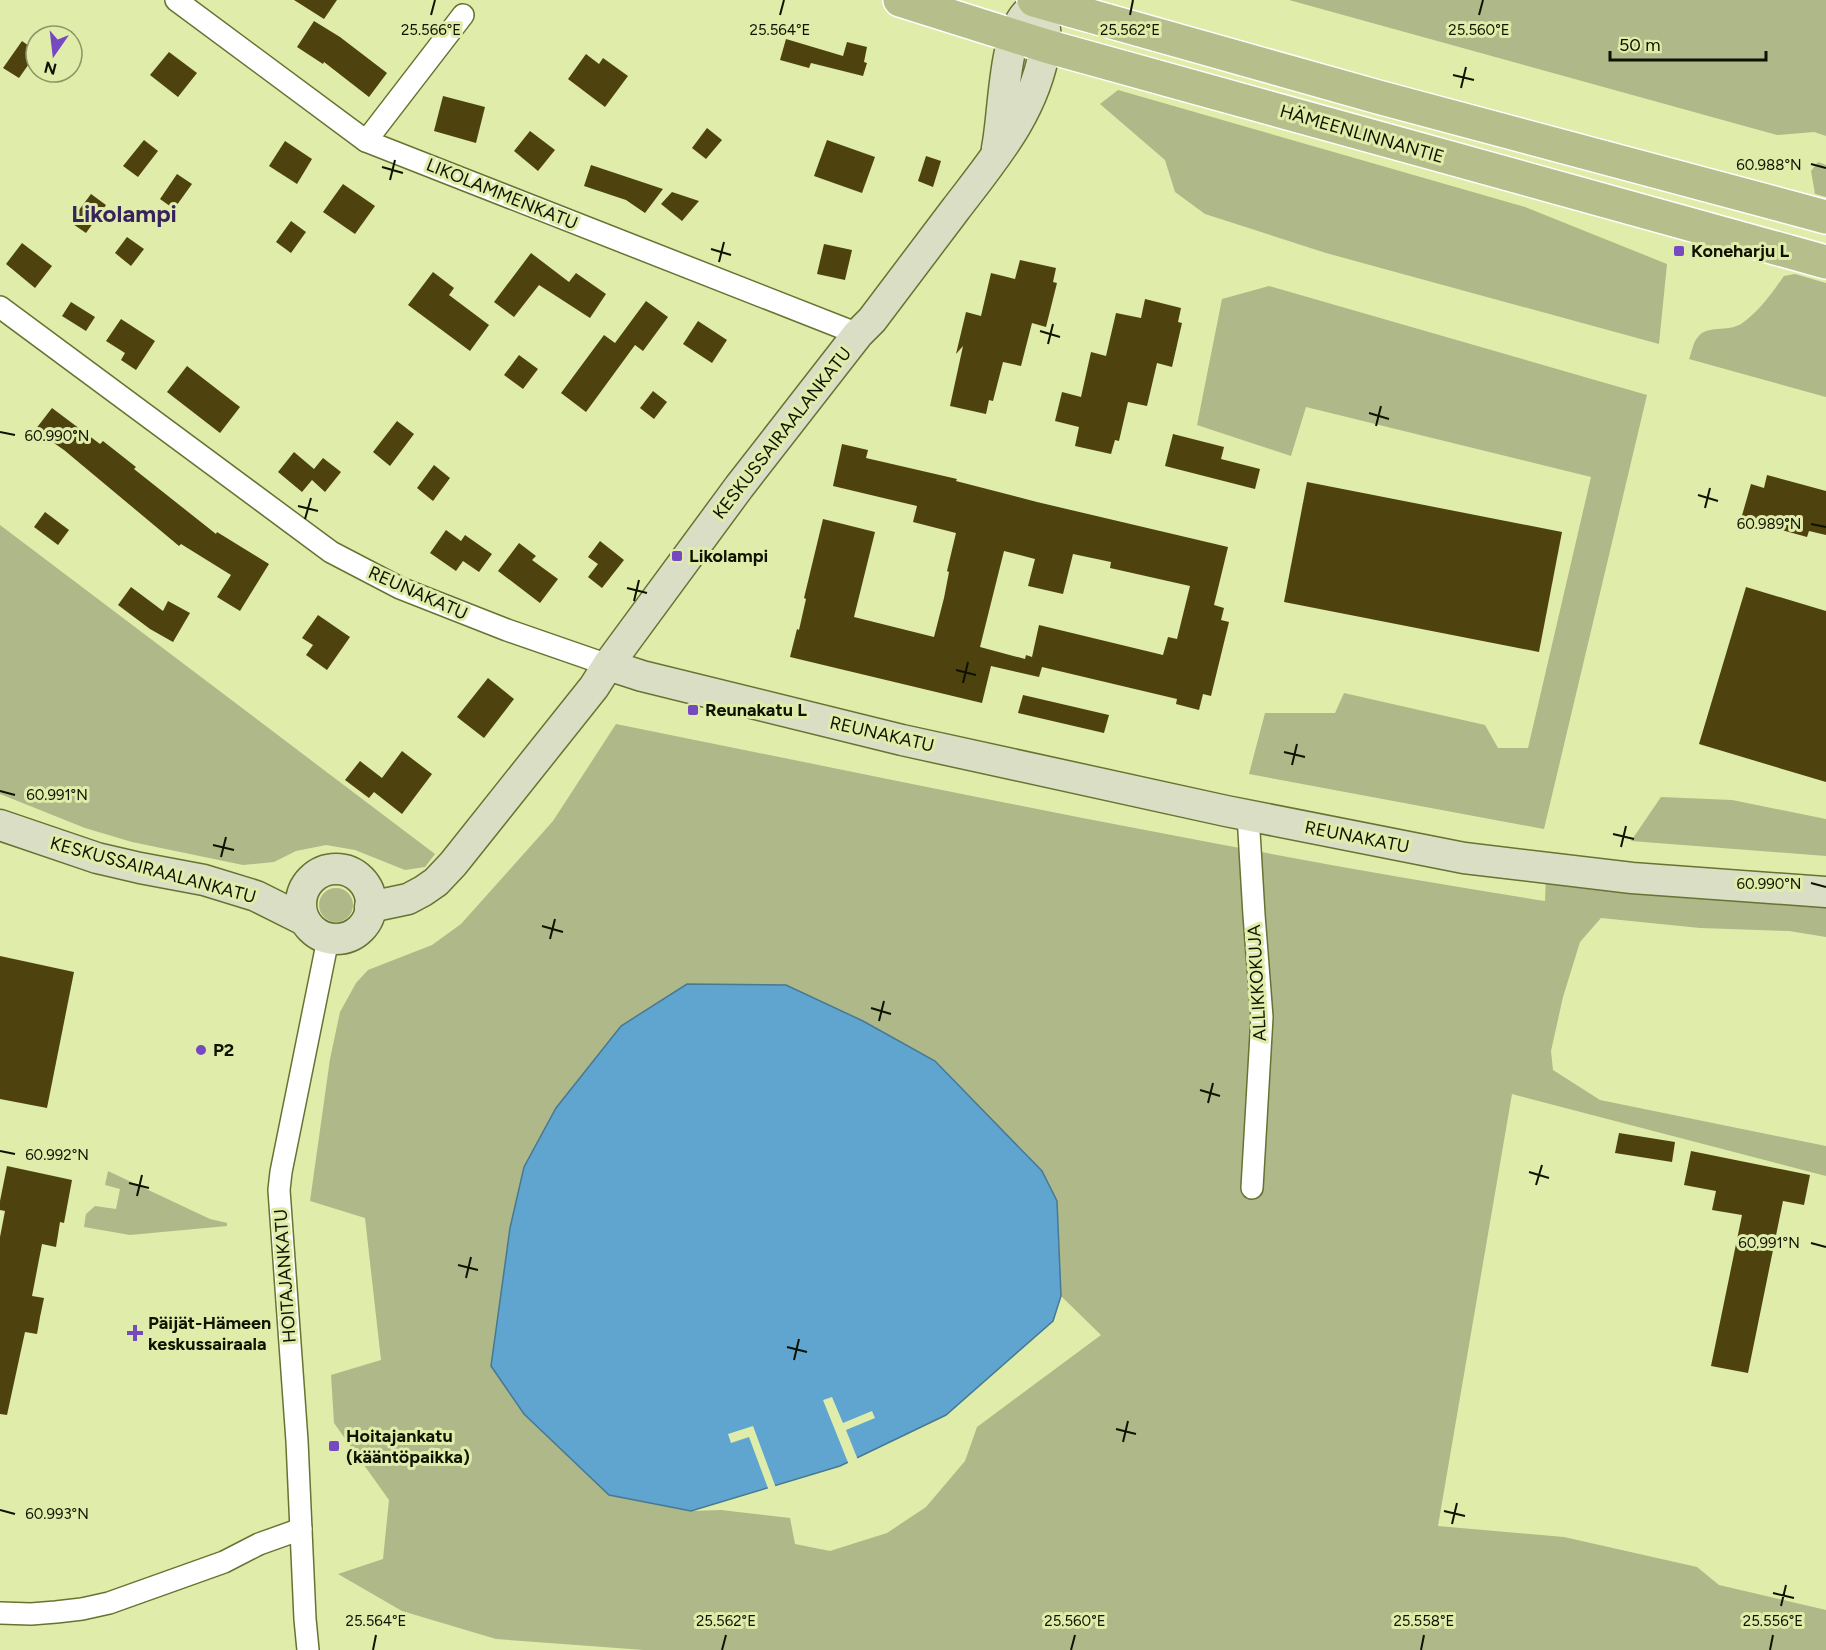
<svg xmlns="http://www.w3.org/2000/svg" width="1826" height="1650" viewBox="0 0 1826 1650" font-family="Figtree,sans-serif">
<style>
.green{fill:#afb889;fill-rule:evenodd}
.water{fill:#5fa5cf;stroke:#477991;stroke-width:1.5}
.pier{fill:#e0eca9}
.building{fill:#4e430e;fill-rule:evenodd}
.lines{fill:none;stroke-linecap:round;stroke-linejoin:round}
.street-casing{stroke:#687232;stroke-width:24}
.secondary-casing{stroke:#687232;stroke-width:33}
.primary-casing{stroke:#fff;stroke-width:36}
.street{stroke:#fff;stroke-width:21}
.secondary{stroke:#dadec5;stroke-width:30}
.primary{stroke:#b6be8c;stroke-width:33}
.ticks{fill:none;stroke:#0f1200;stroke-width:2}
.poi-dot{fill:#7649c1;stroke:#e0eca9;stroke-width:2}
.labels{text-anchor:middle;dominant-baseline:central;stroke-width:6;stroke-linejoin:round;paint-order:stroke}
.street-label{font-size:18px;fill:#0f1200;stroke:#e0eca9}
.poi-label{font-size:18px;font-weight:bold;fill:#0f1200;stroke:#e0eca9;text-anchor:start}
.district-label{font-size:24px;font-weight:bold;fill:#37225c;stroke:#e0eca9}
.ticks-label{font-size:15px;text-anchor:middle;fill:#0f1200;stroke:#e0eca9;stroke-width:6;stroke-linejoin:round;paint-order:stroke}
</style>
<rect width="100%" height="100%" fill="#e0eca9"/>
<!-- green -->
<g class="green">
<path d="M1289 0H1826V136L1814 132 1777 135Z"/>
<path d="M1118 90 1525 207 1667 264 1659 344 1326 253 1205 214 1175 192 1165 160 1100 104Z"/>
<path d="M1818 162 1826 165V197L1815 194 1811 171Z"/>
<path d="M1795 274 1826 283V397L1689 359C1692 352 1693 342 1698 337 1706 325 1728 332 1741 324 1760 311 1771 294 1784 276Z"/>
<path d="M1269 286 1647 395 1544 829 1249 774 1265 713H1335L1344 693 1485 725 1498 748H1528L1591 477 1306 407 1291 456 1197 425 1222 299Z"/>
<path d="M0 525 435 854 425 867 405 870 355 850 326 845 296 851 274 862 243 865 132 842 85 828 0 794Z"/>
<path d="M616 724C925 786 1234 852 1545 901L1546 877 1826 903V937L1789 931 1700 928 1601 918 1580 942 1563 997 1551 1051 1553 1070 1600 1100 1826 1146V1176L1512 1094 1438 1526 1564 1537 1697 1567 1719 1585 1826 1610V1650H644L496 1639 402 1611 338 1574 383 1559 389 1500 334 1423 331 1375 381 1360 365 1218 310 1201 330 1059 340 1012 356 983 368 970 432 945 461 924 553 821ZM1057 1201 1061 1296 1101 1335 977 1427 965 1461 926 1507 887 1533 830 1551 795 1544 790 1518 721 1510 691 1511Z"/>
<path d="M1661 797 1732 800 1826 819V856L1631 841Z"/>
<circle cx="336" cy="905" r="17"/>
<path d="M108 1171 210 1219 227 1223V1226L130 1235 84 1227 86 1214 95 1206 116 1209 120 1189 105 1185Z"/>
</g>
<!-- water -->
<path class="water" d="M687 984 786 985 863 1021 935 1061 1042 1171 1057 1201 1061 1296 1053 1321 946 1415 840 1466 691 1511 609 1495 524 1414 491 1366 510 1228 524 1167 556 1108 621 1026Z"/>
<!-- pier -->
<g class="pier">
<path d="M832 1397 843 1423 872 1411 875 1418 846 1430 858 1460 849 1465 823 1400Z"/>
<path d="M753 1426 776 1488 769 1491 749 1437 731 1443 728 1434Z"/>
</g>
<!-- building -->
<g class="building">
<path d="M294 0H337L324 19Z"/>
<path d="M314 21 340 37 387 73 369 97 324 62 323 64 297 47Z"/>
<path d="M786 39 843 56 847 42 867 47 864 62 867 63 863 76 811 63 809 68 780 60Z"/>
<path d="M22 41 36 51V54L19 78 3 68Z"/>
<path d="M169 52 197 73 178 97 150 75Z"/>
<path d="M586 54 599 64 603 58 628 76 605 107 568 79Z"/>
<path d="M443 96 485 107 476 143 434 131Z"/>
<path d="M707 128 722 140 706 159 692 148Z"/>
<path d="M530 131 555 150 538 171 514 151Z"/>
<path d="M144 140 158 151 138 177 123 166Z"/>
<path d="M827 140 875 157 862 193 814 176Z"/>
<path d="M285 141 312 159 297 184 269 166Z"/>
<path d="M926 156 941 161 933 187 918 181Z"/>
<path d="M591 165 663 189 645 213 626 200 584 186Z"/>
<path d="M177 174 192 184 174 209 160 199Z"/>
<path d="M343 184 375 206 355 234 323 212Z"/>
<path d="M672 192 699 201 682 221 661 204Z"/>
<path d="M91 194 106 205 86 233 70 222Z"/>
<path d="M291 221 306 232 291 253 276 242Z"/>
<path d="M127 237 144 249 131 266 115 253Z"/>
<path d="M22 243 52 266 35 288 6 264Z"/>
<path d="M824 244 852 250 845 280 817 274Z"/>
<path d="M531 253 569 282 576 273 606 294 590 318 539 285 514 317 494 302Z"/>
<path d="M1020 260 1056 268 1053 282 1057 283 1046 327 1032 323 1021 366 1003 362 993 401 989 400 986 414 950 406 963 346 956 354 966 312 981 316 991 273 1015 279Z"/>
<path d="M433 272 454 288 449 295 489 325 470 351 408 305Z"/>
<path d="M1145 299 1181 308 1178 322 1182 323 1172 367 1157 363 1147 406 1128 402 1119 441 1115 440 1111 454 1075 446 1079 427 1055 421 1062 392 1081 397 1091 352 1106 356 1116 313 1141 318Z"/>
<path d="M646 301 668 317 643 351 635 345 586 412 561 393 604 335 615 343Z"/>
<path d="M71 302 95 317 86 331 62 316Z"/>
<path d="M121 319 155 341 136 370 121 360 125 353 106 341Z"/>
<path d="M698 321 727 340 712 363 683 344Z"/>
<path d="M519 355 538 369 523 389 504 375Z"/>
<path d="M187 366 240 407 220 433 167 392Z"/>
<path d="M653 391 667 402 654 419 640 408Z"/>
<path d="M52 408 100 444 103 441 136 467 134 469 216 534 217 532 269 564 240 611 217 597 231 575 181 544 179 546 64 450 35 430Z"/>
<path d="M397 421 414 434 390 466 373 452Z"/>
<path d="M1173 434 1224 447 1221 459 1260 469 1255 489 1165 466Z"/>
<path d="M842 444 868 450 866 458 957 479 956 481 1037 502 1228 547 1214 605 1224 608 1221 620 1229 622 1211 696 1203 694 1199 710 1176 704 1177 699 1042 667 1039 677 991 666 982 703 790 657 797 629 799 630 806 599 804 598 823 519 875 532 854 617 934 637 944 598 949 572 947 571 956 533 913 522 917 506 833 486ZM1004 551 1035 559 1028 586 1063 594 1073 554 1111 562 1110 568 1190 586 1177 639 1168 637 1163 655 1039 625 1032 657 1026 655 1025 659 980 647Z"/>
<path d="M294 452 314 469 323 458 341 472 325 492 312 480 302 492 278 472Z"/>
<path d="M434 465 450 478 433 501 417 488Z"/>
<path d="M1767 475 1826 491V535L1809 531 1807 537 1741 519 1751 484 1764 488Z"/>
<path d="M1307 482 1562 532 1539 652 1284 602Z"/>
<path d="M45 512 69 530 58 545 34 527Z"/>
<path d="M446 530 461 541 465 535 492 554 479 572 463 561 456 571 430 553Z"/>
<path d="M600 541 624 560 602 588 588 577 598 564 588 557Z"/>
<path d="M519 543 536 556 532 560 558 579 540 603 498 571Z"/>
<path d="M131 587 163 611 168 601 190 613 173 642 150 629 118 605Z"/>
<path d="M1746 587 1826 611V782L1699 744Z"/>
<path d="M318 615 350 637 327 670 306 655 313 645 302 638Z"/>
<path d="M488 678 514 699 484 738 457 717Z"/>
<path d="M1023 695 1109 715 1104 733 1018 713Z"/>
<path d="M402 751 432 774 402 814 374 792 369 798 345 780 360 761 382 778Z"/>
<path d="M0 956 74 972 47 1108 0 1099Z"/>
<path d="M1619 1133 1675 1142 1672 1162 1615 1153Z"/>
<path d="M1691 1151 1810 1175 1804 1205 1783 1201 1748 1373 1711 1366 1742 1215 1712 1210 1716 1191 1684 1185Z"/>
<path d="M7 1166 72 1180 64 1223 60 1222 56 1247 42 1244 32 1296 44 1298 40 1317 37 1334 25 1332 7 1415 0 1414V1237L5 1211 0 1210V1201Z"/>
</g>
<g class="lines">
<defs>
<g id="street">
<path d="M176 0 366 141 858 334"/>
<path d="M366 141 463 15"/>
<path d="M0 307 331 552 400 588 507 630 608 665"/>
<path d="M1248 815 1254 915 1262 1017 1252 1188"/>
<path d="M0 1613 31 1614 56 1612 82 1609 109 1603 224 1562 259 1544 301 1529"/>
<path d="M308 1650 305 1619 297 1441 279 1190 281 1172 328 939"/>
</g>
<g id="secondary">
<path d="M997 148C1004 114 1003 39 1026 14"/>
<path d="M608 665 642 676 902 740 1226 811 1464 858 1632 878 1826 892"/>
<path d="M0 825 97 858 140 868 204 880 256 896 304 920"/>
<circle cx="336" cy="904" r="35"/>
<path d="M370 907 408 899 423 891 436 882 453 864 594 687 608 665 739 487 858 334 872 320C900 283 928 246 955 210 994 159 1035 112 1045 47 1047 32 1043 16 1040 2"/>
</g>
<g id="primary">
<path d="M900 0 1046 46 1826 262"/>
<path d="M1034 0 1378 97 1826 217"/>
</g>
</defs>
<!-- street casing -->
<use href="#street" class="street-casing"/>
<!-- secondary casing -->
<use href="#secondary" class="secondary-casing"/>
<!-- primary casing -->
<use href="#primary" class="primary-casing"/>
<!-- street -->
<use href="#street" class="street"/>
<!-- secondary -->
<use href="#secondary" class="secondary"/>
<!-- primary -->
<use href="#primary" class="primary"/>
</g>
<!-- ticks -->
<path class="ticks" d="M431 15 435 0M780 15 784 0M1130 15 1133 0M1479 15 1483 0M1453 75 1474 80M1461 88 1466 67M1811 164 1826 168M382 167 403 173M390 180 395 160M711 249 731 255M719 262 724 242M1040 331 1060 337M1048 344 1053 324M1369 413 1389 419M1376 426 1381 406M0 432 15 435M1698 495 1718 501M298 506 318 511M1705 508 1710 488M305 519 311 498M1811 524 1826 527M627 588 647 593M634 601 639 580M956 670 976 675M963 683 968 662M1284 752 1305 757M1292 765 1297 744M0 791 15 795M1613 834 1634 839M213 845 234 850M1621 847 1626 826M221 857 226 837M1811 883 1826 887M542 926 563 932M550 939 555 919M871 1008 891 1014M879 1021 884 1001M1200 1090 1220 1096M1208 1103 1213 1083M0 1151 15 1154M1529 1172 1549 1178M129 1183 149 1188M1536 1185 1542 1165M137 1196 142 1175M1811 1243 1826 1247M458 1265 478 1270M466 1278 471 1257M787 1347 807 1352M794 1360 799 1339M1116 1429 1136 1434M1123 1442 1128 1421M0 1510 15 1514M1444 1511 1465 1516M1452 1524 1457 1503M1773 1593 1794 1598M1781 1606 1786 1585M373 1650 376 1635M722 1650 726 1635M1071 1650 1075 1635M1421 1650 1424 1635M1770 1650 1773 1635"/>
<!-- markers -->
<g class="poi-dot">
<rect x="1673" y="245" width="12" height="12" rx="3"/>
<rect x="671" y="550" width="12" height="12" rx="3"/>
<rect x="687" y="704" width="12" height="12" rx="3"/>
<circle cx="201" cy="1050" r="6"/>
<path d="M132 1324h6v6h6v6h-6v6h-6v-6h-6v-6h6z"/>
<rect x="328" y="1440" width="12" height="12" rx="3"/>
</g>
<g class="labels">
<!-- street labels -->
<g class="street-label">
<text transform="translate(1362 134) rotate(16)">HÄMEENLINNANTIE</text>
<text transform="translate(502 194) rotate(22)">LIKOLAMMENKATU</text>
<text transform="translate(782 433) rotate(-52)">KESKUSSAIRAALANKATU</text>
<text transform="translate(418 593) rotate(24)">REUNAKATU</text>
<text transform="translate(882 734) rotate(13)">REUNAKATU</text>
<text transform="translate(1357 837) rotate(11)">REUNAKATU</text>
<text transform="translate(153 870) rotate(15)">KESKUSSAIRAALANKATU</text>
<text transform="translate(1257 983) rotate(-93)">ALLIKKOKUJA</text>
<text transform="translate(285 1276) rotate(-94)">HOITAJANKATU</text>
</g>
<!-- poi labels -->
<g class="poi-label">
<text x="1691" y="251">Koneharju L</text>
<text x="689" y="556">Likolampi</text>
<text x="705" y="710">Reunakatu L</text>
<text x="213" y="1050">P2</text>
<text x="148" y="1323">Päijät-Hämeen<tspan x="148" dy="21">keskussairaala</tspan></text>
<text x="346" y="1436">Hoitajankatu<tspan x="346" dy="21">(kääntöpaikka)</tspan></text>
</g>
<!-- district labels -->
<g class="district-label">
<text x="124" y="213">Likolampi</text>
</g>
</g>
<g class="ticks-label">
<text x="431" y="35">25.566°E</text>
<text x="780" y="35">25.564°E</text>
<text x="1130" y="35">25.562°E</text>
<text x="1479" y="35">25.560°E</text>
<text x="1769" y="170">60.988°N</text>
<text x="57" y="441">60.990°N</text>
<text x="1769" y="529">60.989°N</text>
<text x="57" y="800">60.991°N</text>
<text x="1769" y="889">60.990°N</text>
<text x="57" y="1160">60.992°N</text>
<text x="1769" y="1248">60.991°N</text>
<text x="57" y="1519">60.993°N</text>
<text x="376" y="1626">25.564°E</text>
<text x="726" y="1626">25.562°E</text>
<text x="1075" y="1626">25.560°E</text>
<text x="1424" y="1626">25.558°E</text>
<text x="1773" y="1626">25.556°E</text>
</g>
<!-- north arrow -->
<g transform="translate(54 54) rotate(194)"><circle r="28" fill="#e0eca9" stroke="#8c9565" stroke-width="1.5"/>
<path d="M0-4.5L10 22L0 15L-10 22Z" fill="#7649c1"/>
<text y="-9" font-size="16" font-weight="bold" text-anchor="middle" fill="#0f1200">N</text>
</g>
<!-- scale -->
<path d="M1610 51v9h156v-9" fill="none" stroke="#0f1200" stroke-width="3"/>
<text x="1619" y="51" font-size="18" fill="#0f1200" stroke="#e0eca9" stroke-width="4.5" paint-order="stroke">50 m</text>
</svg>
